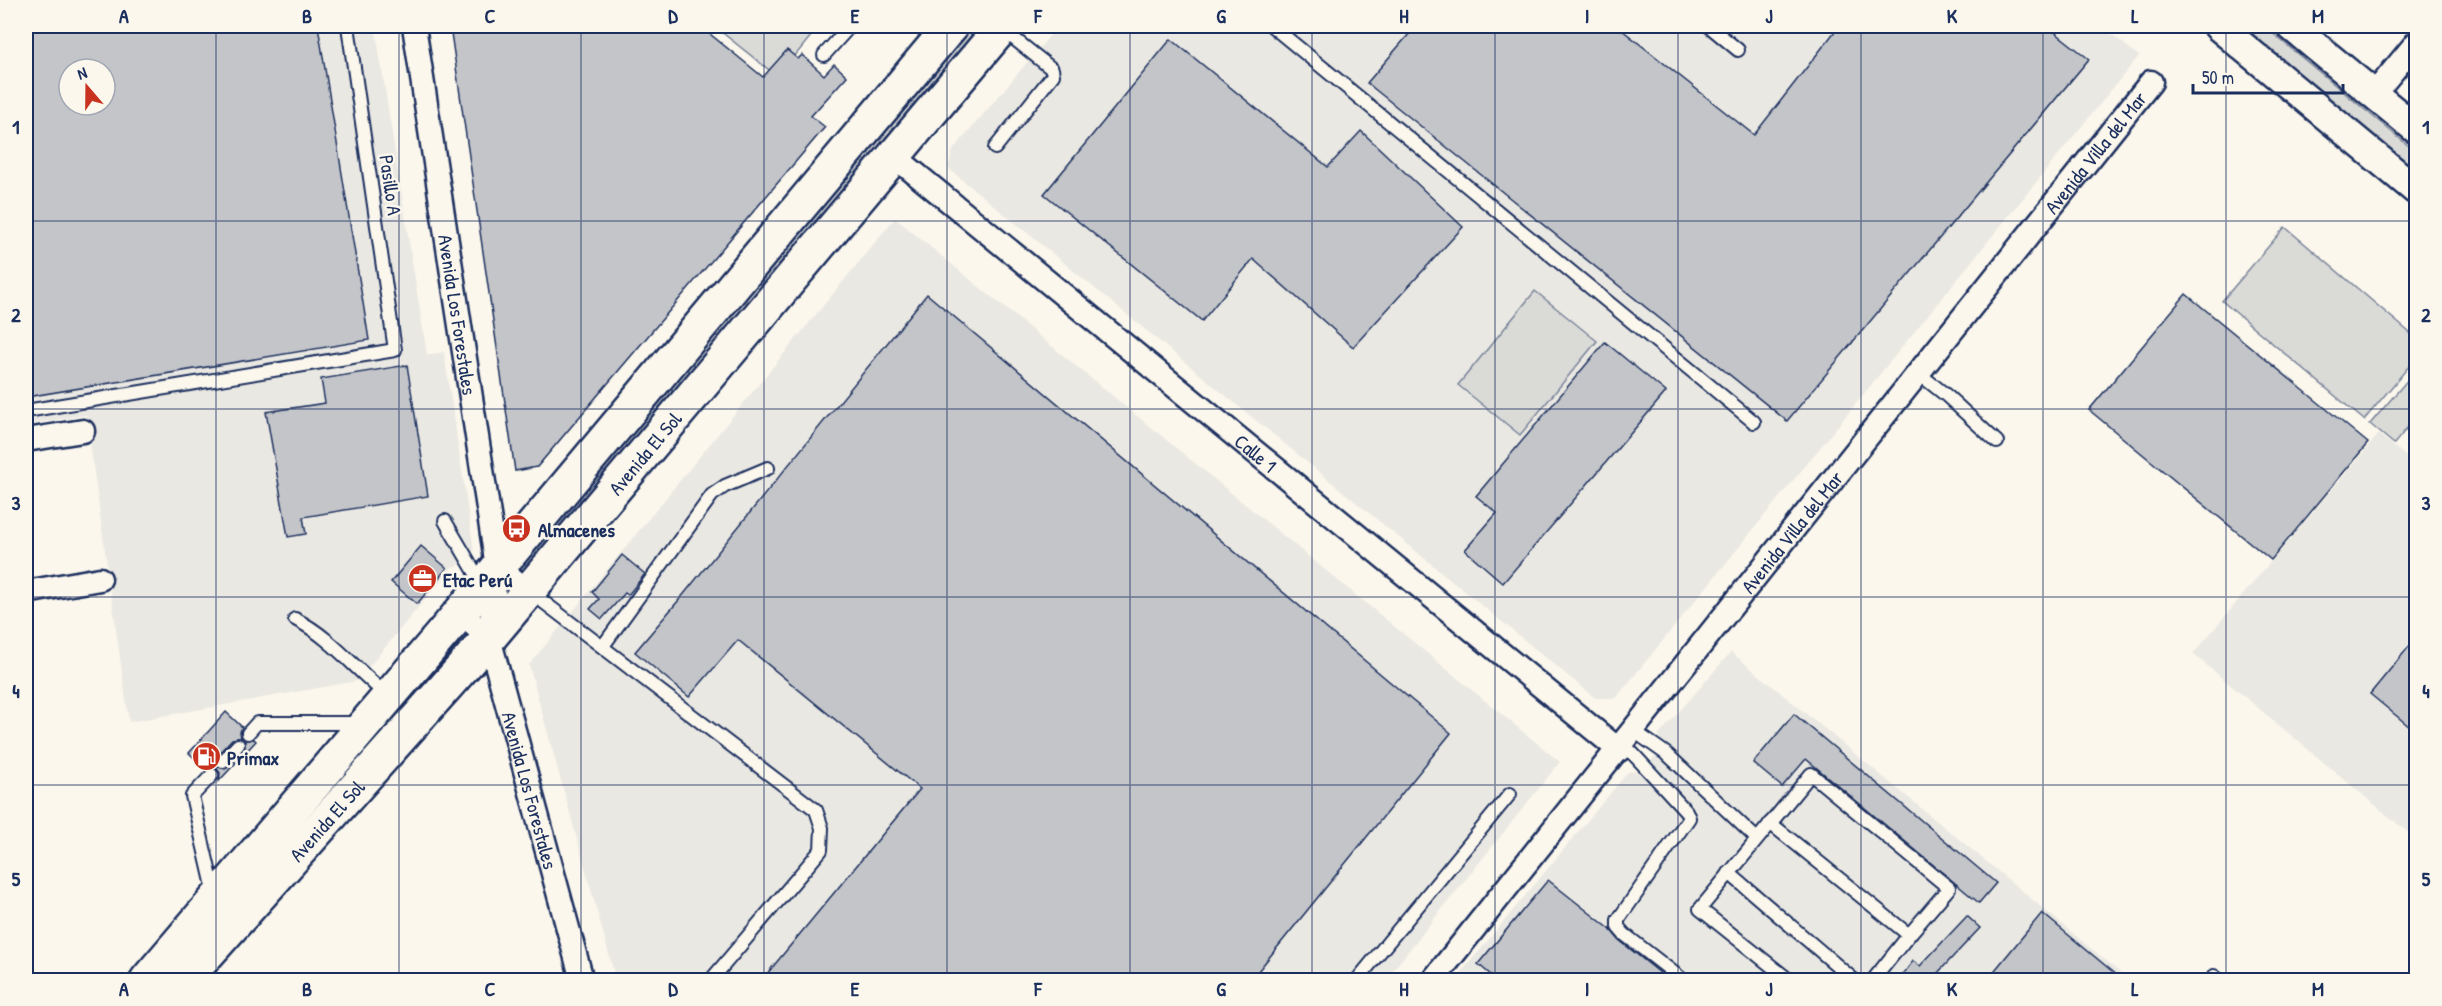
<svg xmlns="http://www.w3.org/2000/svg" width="2442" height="1006" viewBox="0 0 2442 1006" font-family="'Patrick Hand',sans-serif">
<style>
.built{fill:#eae8e2;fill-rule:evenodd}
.green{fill:#dadad7;stroke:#7a849a;stroke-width:1.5}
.building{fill:#c3c5c9;stroke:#1b2f5e;stroke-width:1.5;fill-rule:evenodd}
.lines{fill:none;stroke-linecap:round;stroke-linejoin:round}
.service-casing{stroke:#1b2f5e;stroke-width:16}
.minor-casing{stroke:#1b2f5e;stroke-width:27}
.tertiary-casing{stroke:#1b2f5e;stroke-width:33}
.primary-casing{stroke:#1b2f5e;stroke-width:38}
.service{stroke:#fbf7ec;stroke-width:12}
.minor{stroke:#fbf7ec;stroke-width:22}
.tertiary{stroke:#fbf7ec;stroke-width:28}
.primary{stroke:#fbf7ec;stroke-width:33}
.grid{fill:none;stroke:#1b2f5e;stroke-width:1.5;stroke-opacity:0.55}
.labels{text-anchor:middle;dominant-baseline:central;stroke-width:5;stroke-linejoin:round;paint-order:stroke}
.street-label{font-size:20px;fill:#1b2f5e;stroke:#fbf7ec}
.poi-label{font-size:20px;font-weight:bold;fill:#1b2f5e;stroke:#fbf7ec;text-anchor:start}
.neatline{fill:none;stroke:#1b2f5e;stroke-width:2}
.grid-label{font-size:20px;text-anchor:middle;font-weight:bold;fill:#1b2f5e}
</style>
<rect width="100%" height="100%" fill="#fbf7ec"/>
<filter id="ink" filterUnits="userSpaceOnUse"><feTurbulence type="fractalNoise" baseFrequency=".0167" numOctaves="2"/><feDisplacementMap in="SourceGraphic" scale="12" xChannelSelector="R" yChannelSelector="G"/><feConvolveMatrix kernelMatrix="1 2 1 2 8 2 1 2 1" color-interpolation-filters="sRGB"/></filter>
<g filter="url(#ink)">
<!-- built -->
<g class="built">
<path d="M26 26H375L427 355 444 352 474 551 460 565 452 567 357 681 129 722 86 415 26 425ZM69 69H105V105H69Z"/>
<path d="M1058 26H2101L2139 56 1616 698H1595L948 168 953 150Z"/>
<path d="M895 218 1560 762 1385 980H616L529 665Z"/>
<path d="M2379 434 2416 465V839L2193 654Z"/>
<path d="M1731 652 2022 891 2129 980H1455L1628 772 1642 771 1661 750 1659 735Z"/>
</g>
<!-- green -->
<g class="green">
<path d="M714 26H819L778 77Z"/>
<path d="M965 26H982L530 568 526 565 525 559Z"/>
<path d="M2236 26H2264L2416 152V175Z"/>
<path d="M2285 227 2416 338V358L2364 420 2222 301Z"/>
<path d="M1535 291 1597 341 1520 435 1458 385Z"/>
<path d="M2416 370V417L2394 444 2370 424Z"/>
</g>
<!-- building -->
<g class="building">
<path d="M26 26H318L369 340 26 397ZM69 69H105V105H69Z"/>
<path d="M450 26H700L763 77 787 50 798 59 802 55 824 75 834 64 847 76 811 116 825 127 537 467 515 471Z"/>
<path d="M1416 26H1617L1754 135 1839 26H2047L2089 59 1787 421 1367 83Z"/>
<path d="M1171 39 1328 167 1361 131 1463 227 1353 347 1253 259 1202 321 1044 194Z"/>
<path d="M927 294 1451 733 1250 981H761L920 789 738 640 689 697 635 652 684 594Z"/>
<path d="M2186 294 2368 443 2271 560 2089 410Z"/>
<path d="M1605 342 1666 392 1503 583 1465 550 1497 513 1476 496Z"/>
<path d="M407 365 428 496 303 517 306 534 288 537 266 412 325 403 321 379Z"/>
<path d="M421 546 447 568 417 604 391 582Z"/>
<path d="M622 555 645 574 628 595 625 593 602 619 590 609 599 599 592 592Z"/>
<path d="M2416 638V732L2370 694Z"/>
<path d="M226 712 242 727 240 732 241 738 232 739 217 755 215 763 218 767 225 769 229 767 244 750 245 740 254 739 256 741 219 781 220 773 217 769 210 767 206 769 189 753Z"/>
<path d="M1794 714 1996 883 1979 903 1806 759 1782 787 1753 763Z"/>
<path d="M1548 880 1610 929 1619 940 1670 981H1498L1478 964Z"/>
<path d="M2042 913 2124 981H1986Z"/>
<path d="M1967 916 1980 928 1934 977 1938 981H1898L1913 961 1920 966Z"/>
</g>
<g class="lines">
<defs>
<g id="service">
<path d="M1272 26 1754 422"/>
<path d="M1709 26 1738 50"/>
<path d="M824 55 850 26"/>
<path d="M995 148 1053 75 1052 69 1002 29"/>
<path d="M1917 372 1947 396 1997 442"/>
<path d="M26 411 395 350 348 26"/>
<path d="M445 521 482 584"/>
<path d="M529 591 816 810 822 828 821 850 711 980"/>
<path d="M295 619C331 637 356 670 388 696"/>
<path d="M603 646 712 495 725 486 768 468"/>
<path d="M1634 731 1668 755 1757 839"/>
<path d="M248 733 257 723H359"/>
<path d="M1624 744 1686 811 1689 818 1618 920V927L1624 934 1683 980"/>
<path d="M223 761 238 745"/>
<path d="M212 775 192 796 215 895"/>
<path d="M1770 823 1909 935 1873 980"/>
<path d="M1729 873 1854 980"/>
<path d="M2214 976 2219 980"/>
<path d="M1357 980 1510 794"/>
<path d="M1789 980 1700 909 1811 774 1949 888 1909 935"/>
</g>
<g id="minor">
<path id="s1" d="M414 26 497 567 528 591"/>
<path d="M2374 94 2416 43"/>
<path id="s2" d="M894 156 1619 750"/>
<path d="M26 440 83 431"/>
<path d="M26 592 100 579"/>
<path id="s3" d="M460 613 489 638 582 980"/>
<path d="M489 637 497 568"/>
<path id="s4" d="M1433 980 2151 82"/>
</g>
<g id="tertiary">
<path d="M2218 26 2416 190"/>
<path d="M2291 26 2416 129"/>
</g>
<g id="primary">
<path d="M147 980 460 613 951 26"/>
<path id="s5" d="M184 980 489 638 1003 26"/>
</g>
</defs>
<!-- service casing -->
<use href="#service" class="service-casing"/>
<!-- minor casing -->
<use href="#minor" class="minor-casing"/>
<!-- tertiary casing -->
<use href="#tertiary" class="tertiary-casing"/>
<!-- primary casing -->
<use href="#primary" class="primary-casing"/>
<!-- service -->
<use href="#service" class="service"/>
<!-- minor -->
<use href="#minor" class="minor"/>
<!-- tertiary -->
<use href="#tertiary" class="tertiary"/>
<!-- primary -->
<use href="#primary" class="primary"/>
</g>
</g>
<!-- grid -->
<path class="grid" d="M216 26V980M399 26V980M581 26V980M764 26V980M947 26V980M1130 26V980M1312 26V980M1495 26V980M1678 26V980M1861 26V980M2043 26V980M2226 26V980M26 221H2416M26 409H2416M26 597H2416M26 785H2416"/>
<!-- icons -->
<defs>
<symbol id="bus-disc" viewBox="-11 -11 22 22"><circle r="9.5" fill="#c8321e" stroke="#fbf7ec"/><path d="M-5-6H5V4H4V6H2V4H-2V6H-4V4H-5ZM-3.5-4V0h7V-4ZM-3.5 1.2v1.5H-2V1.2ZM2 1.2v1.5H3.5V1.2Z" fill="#fff"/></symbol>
<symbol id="office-disc" viewBox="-11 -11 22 22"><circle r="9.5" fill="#c8321e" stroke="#fbf7ec"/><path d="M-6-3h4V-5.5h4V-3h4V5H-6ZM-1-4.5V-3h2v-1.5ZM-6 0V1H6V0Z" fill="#fff"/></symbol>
<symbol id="fuel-disc" viewBox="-11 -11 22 22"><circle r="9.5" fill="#c8321e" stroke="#fbf7ec"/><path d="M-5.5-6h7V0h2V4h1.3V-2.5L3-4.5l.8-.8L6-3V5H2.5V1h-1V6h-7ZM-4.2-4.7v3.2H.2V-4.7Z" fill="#fff"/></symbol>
</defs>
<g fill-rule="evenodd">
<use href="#bus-disc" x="500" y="512" width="33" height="33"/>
<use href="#office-disc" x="406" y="562" width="33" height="33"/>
<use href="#fuel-disc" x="190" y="740" width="33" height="33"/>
</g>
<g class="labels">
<!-- street labels -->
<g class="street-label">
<text stroke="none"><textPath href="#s4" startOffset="1060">Avenida Villa del Mar</textPath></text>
<text transform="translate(391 185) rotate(82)">Pasillo A</text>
<text stroke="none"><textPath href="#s1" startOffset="292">Avenida Los Forestales</textPath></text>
<text stroke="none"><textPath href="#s5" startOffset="700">Avenida El Sol</textPath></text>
<text stroke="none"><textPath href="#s2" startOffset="468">Calle 1</textPath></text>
<text stroke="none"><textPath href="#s4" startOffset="574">Avenida Villa del Mar</textPath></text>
<text stroke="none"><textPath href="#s3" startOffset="196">Avenida Los Forestales</textPath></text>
<text stroke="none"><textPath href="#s5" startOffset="214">Avenida El Sol</textPath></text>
</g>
<!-- poi labels -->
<g class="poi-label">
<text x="538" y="529">Almacenes</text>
<text x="443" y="579">Etac Perú</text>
<text x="227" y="757">Primax</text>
</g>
</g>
<!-- margin -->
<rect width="2442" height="1006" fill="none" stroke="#fbf7ec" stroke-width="66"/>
<!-- north arrow -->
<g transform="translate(87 87) rotate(340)"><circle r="28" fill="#fbf7ec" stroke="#a1a7b3" stroke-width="1.5"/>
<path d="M0-4.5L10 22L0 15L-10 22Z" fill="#c8321e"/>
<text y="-9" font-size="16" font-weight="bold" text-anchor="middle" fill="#1b2f5e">N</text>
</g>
<!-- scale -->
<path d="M2193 84v9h150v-9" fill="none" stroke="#1b2f5e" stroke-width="3"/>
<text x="2202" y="84" font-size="18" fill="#1b2f5e" stroke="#fbf7ec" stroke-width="4.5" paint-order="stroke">50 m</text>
<rect x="33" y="33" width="2376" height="940" class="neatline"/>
<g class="grid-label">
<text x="124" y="23">A</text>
<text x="307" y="23">B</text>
<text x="490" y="23">C</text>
<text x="673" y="23">D</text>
<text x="855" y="23">E</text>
<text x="1038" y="23">F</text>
<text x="1221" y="23">G</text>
<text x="1404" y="23">H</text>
<text x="1587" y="23">I</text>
<text x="1769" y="23">J</text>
<text x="1952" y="23">K</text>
<text x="2135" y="23">L</text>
<text x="2318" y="23">M</text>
<text x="16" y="134">1</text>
<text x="2426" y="134">1</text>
<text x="16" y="322">2</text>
<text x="2426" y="322">2</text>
<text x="16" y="510">3</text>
<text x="2426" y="510">3</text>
<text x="16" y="698">4</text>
<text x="2426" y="698">4</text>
<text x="16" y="886">5</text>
<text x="2426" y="886">5</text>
<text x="124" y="996">A</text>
<text x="307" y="996">B</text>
<text x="490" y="996">C</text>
<text x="673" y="996">D</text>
<text x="855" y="996">E</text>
<text x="1038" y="996">F</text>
<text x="1221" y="996">G</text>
<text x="1404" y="996">H</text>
<text x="1587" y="996">I</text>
<text x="1769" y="996">J</text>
<text x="1952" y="996">K</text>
<text x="2135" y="996">L</text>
<text x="2318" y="996">M</text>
</g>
</svg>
